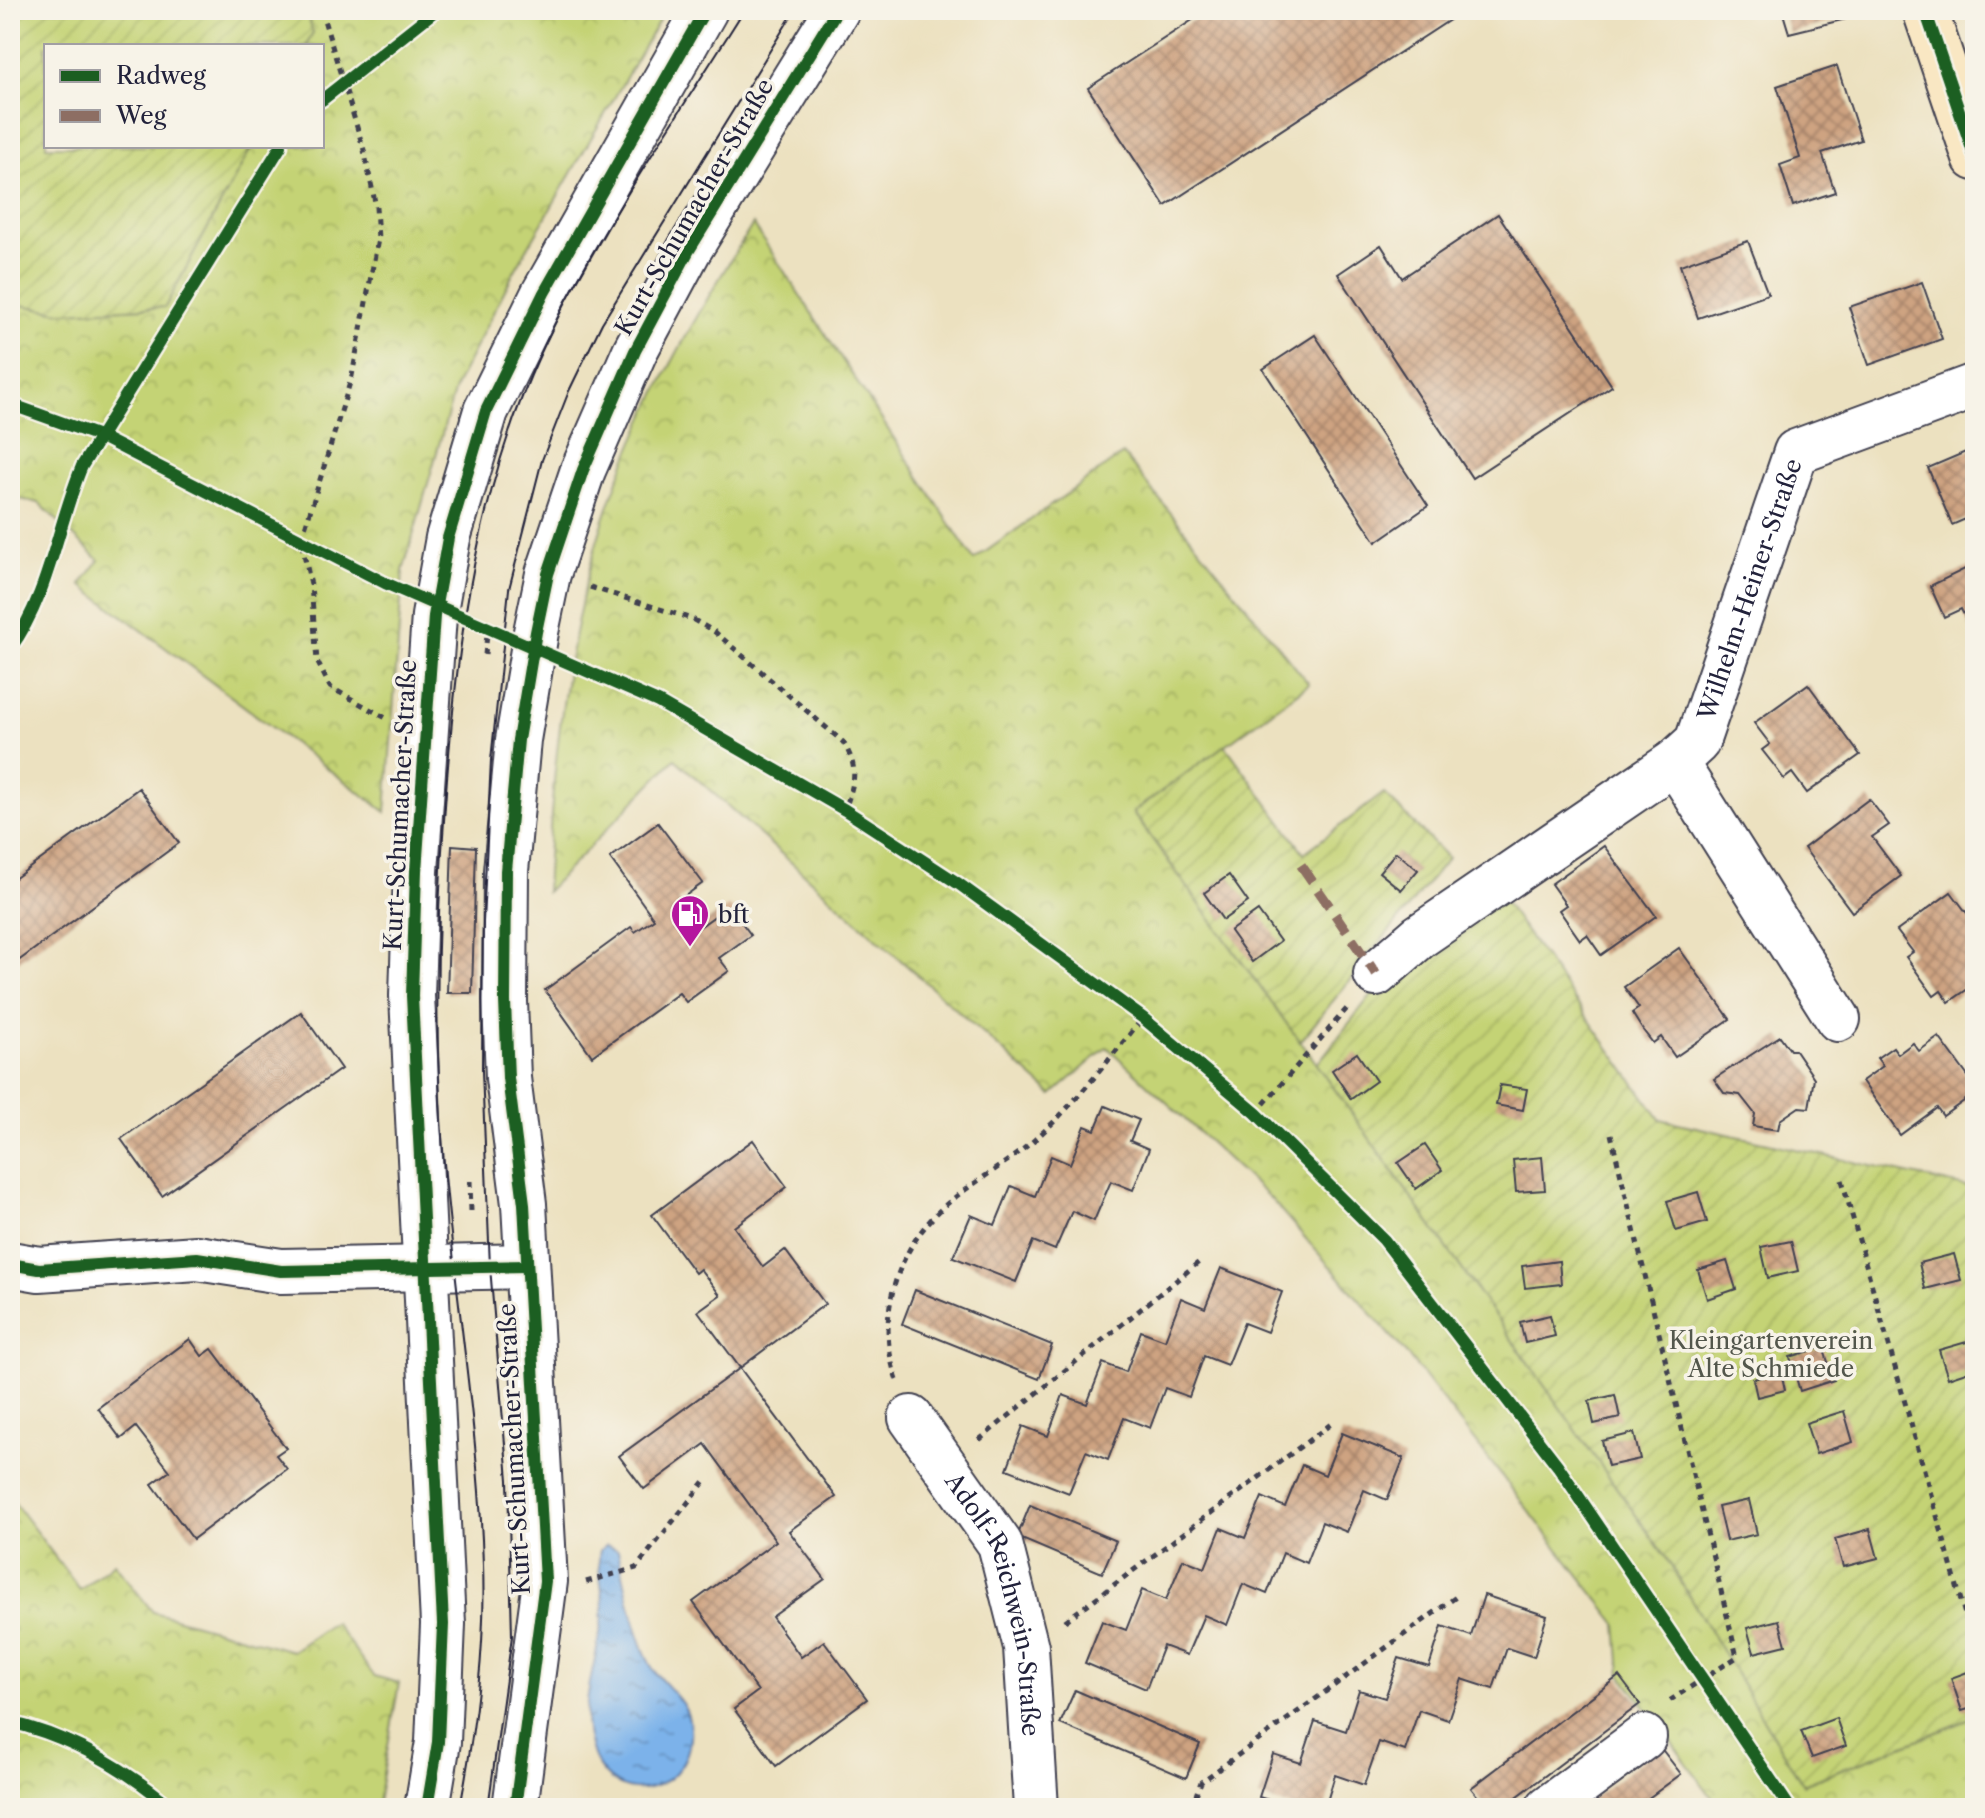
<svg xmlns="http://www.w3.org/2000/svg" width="1985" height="1818" viewBox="0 0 1985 1818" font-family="'Libre Caslon Text',serif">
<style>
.park{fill:url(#park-crowns);stroke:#737a58;stroke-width:2}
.garden{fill:url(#garden-furrows);stroke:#737a58;stroke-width:2}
.water{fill:url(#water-ripples);stroke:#4f6a92;stroke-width:2}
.building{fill:url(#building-cross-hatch)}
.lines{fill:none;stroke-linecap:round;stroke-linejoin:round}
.minor-casing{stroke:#403f4f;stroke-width:48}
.secondary-casing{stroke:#403f4f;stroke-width:48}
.path{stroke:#403f4f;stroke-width:5;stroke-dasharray:6 6;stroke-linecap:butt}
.minor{stroke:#fff;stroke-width:44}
.secondary{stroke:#f9e7c3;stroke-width:44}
.tram{stroke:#22223b;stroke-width:2}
.quiet{stroke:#8d6e63;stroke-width:10;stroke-dasharray:20 10;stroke-linecap:butt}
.cycleway-casing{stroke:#f7f3e8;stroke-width:17}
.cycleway{stroke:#1b5e20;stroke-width:12}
.labels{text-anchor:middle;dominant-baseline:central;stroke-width:7;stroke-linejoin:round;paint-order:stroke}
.street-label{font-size:24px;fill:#22223b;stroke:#f7f3e8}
.poi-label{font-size:24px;fill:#22223b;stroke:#f7f3e8;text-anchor:start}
.park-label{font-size:24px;fill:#53574c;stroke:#f7f3e8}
</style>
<defs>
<pattern id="park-crowns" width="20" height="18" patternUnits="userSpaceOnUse" patternTransform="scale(2)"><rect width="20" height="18" fill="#c4d374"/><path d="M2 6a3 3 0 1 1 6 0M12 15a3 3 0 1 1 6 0" fill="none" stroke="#a8b565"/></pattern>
<pattern id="garden-furrows" width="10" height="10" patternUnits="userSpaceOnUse" patternTransform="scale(2)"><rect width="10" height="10" fill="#c4d374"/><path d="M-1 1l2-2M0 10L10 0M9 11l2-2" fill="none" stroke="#a8b565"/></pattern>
<pattern id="water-ripples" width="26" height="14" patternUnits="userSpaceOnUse" patternTransform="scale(2)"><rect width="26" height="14" fill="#7cb2ea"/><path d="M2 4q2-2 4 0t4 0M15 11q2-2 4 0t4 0" fill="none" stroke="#6590bf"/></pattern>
<pattern id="building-cross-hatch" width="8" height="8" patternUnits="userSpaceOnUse" patternTransform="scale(2)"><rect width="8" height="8" fill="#cea381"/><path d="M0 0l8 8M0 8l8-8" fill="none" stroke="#a7846b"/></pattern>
</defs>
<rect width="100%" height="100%" fill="#f7f3e8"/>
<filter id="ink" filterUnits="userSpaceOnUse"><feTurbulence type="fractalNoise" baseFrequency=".0125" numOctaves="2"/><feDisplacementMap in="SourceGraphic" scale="16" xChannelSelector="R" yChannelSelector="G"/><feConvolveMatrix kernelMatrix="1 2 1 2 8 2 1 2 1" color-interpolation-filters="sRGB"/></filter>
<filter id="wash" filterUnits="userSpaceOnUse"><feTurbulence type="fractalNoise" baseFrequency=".006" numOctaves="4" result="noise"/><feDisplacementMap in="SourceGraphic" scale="32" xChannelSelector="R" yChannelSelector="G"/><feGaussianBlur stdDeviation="1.8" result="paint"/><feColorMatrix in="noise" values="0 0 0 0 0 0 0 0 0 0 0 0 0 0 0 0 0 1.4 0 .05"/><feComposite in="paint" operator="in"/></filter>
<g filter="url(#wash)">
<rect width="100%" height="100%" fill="#ece1c0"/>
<!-- park -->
<g class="park">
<path d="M306 10H665L514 272 456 385 403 571 386 812 81 585 99 560 39 503 10 497V303L61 312 165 307 252 146H322V46H306L313 33Z"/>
<path d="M753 224 974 560 1123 454 1309 684 1133 813 1317 1064 1667 1559 1803 1785 1975 1717V1808H1720L1621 1674 1617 1624 1406 1353 1271 1199 1107 1047 1052 1095 675 759 546 892C552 778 563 666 593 556 625 438 688 327 753 224Z"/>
<path d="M10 1497 80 1590 114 1563 153 1612 292 1651 334 1622 374 1676 399 1683 377 1808H10Z"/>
</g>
<!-- garden -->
<g class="garden">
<path d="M10 10H306L313 33 306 46H46V146H252L165 307 61 312 10 303Z"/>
<path d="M1225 745 1304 853 1384 793 1448 858 1300 1042 1133 812Z"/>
<path d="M1499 894 1660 1119 1975 1189V1717L1803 1785 1667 1559 1317 1064 1377 988Z"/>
</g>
<!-- water -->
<path class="water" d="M606 1545 618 1550C626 1588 633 1626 649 1662 660 1687 688 1696 690 1727 695 1790 618 1815 593 1755 573 1705 603 1654 603 1604 603 1586 596 1568 600 1550Z"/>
<g id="blocks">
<!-- building -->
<g class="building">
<path d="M1208 10H1465L1165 206 1088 88Z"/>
<path d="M1782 10H1848L1850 18 1789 33Z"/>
<path d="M1837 66 1861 140 1822 153 1835 192 1793 206 1780 165 1800 158 1777 86Z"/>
<path d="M1498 214 1612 386 1472 478 1338 274 1381 245 1402 278Z"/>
<path d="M1748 241 1768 294 1698 318 1680 265Z"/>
<path d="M1922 282 1942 339 1869 365 1849 307Z"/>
<path d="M1315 335 1428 506 1376 542 1263 369Z"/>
<path d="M1975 448V515L1952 525 1928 468Z"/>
<path d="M1975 564V627L1971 629 1961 609 1944 617 1930 586Z"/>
<path d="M1808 684 1860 755 1807 793 1792 773 1784 779 1773 764 1762 750 1770 744 1754 723Z"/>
<path d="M139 788 179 843 10 967V882Z"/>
<path d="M1869 799 1889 825 1872 837 1901 876 1852 912 1804 848Z"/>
<path d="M658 823 703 883 678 901 698 928 729 906 751 935 719 958 729 971 686 1002 679 993 592 1056 545 990 631 927 635 932 654 919 610 858Z"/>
<path d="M452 845 476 847 472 993H447Z"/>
<path d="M1604 846 1656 916 1601 955 1587 935 1580 940 1559 910 1566 905 1551 884Z"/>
<path d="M1396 852 1418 870 1401 890 1379 872Z"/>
<path d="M1229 875 1248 902 1223 920 1204 893Z"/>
<path d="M1951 892 1975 924V984L1949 1002 1941 991 1934 996 1906 957 1913 952 1897 931Z"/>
<path d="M1258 911 1280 941 1252 962 1230 931Z"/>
<path d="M1679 948 1730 1019 1675 1057 1661 1037 1653 1043 1642 1029 1632 1013 1639 1008 1624 987Z"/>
<path d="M301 1012 341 1069 162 1196 121 1139Z"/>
<path d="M1780 1036 1790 1050H1795L1814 1078 1809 1108 1799 1107 1780 1120 1778 1130 1753 1126 1755 1114 1740 1095 1724 1093 1714 1079Z"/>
<path d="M1939 1037 1975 1086V1093L1943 1116 1937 1108 1900 1135 1862 1081 1883 1066 1877 1058 1893 1047 1898 1054 1913 1043 1919 1051Z"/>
<path d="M1357 1053 1376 1081 1351 1099 1332 1070Z"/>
<path d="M1500 1085 1527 1089 1523 1110 1496 1105Z"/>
<path d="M1105 1106 1139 1120 1130 1141 1149 1149 1133 1190 1111 1181 1094 1221 1072 1211 1055 1250 1033 1241 1016 1282 953 1257 971 1215 995 1225 1011 1186 1035 1196 1051 1156 1070 1164 1085 1126 1095 1130Z"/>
<path d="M753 1140 787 1187 734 1227 763 1267 785 1250 825 1304 740 1368 836 1497 789 1531 825 1579 772 1617 801 1657 824 1641 867 1699 776 1766 734 1709 758 1691 693 1602 776 1541 705 1444 644 1489 619 1456 740 1368 698 1311 720 1295 700 1269 695 1273 652 1215Z"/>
<path d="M1425 1145 1442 1170 1416 1189 1398 1163Z"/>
<path d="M1542 1157 1545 1190 1516 1192 1513 1160Z"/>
<path d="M1698 1192 1707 1222 1676 1231 1667 1201Z"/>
<path d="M1791 1241 1798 1271 1768 1278 1761 1247Z"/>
<path d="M1954 1254 1961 1280 1925 1289 1919 1263Z"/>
<path d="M1559 1261 1561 1284 1525 1288 1522 1266Z"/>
<path d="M1727 1261 1736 1289 1707 1299 1698 1270Z"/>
<path d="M1221 1268 1282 1292 1267 1332 1244 1323 1227 1365 1204 1356 1189 1397 1165 1388 1150 1428 1124 1418 1108 1460 1086 1451 1069 1493 1007 1469 1023 1426 1048 1436 1063 1395 1087 1404 1103 1363 1126 1372 1141 1331 1165 1340 1181 1298 1205 1308Z"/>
<path d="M915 1290 1052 1345 1039 1379 902 1324Z"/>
<path d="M1550 1315 1555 1336 1525 1343 1520 1322Z"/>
<path d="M190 1339 202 1356 212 1349 286 1448 276 1455 287 1469 193 1539 152 1484 170 1471 136 1427 121 1439 98 1408Z"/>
<path d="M1970 1341 1975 1369 1948 1378 1939 1350Z"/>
<path d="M1823 1347 1834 1380 1800 1391 1790 1357Z"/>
<path d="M1781 1372 1785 1390 1757 1397 1753 1379Z"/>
<path d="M1615 1395 1620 1418 1594 1424 1589 1401Z"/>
<path d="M1844 1411 1853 1442 1816 1454 1806 1423Z"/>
<path d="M1342 1433 1404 1458 1387 1500 1364 1490 1347 1532 1322 1522 1306 1563 1283 1553 1267 1594 1243 1584 1227 1625 1204 1615 1187 1655 1163 1646 1146 1689 1085 1663 1102 1621 1126 1630 1142 1590 1166 1600 1183 1559 1205 1568 1221 1528 1245 1538 1262 1497 1285 1507 1302 1465 1325 1475Z"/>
<path d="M1634 1433 1640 1459 1608 1466 1602 1441Z"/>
<path d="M1749 1500 1757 1534 1726 1541 1718 1507Z"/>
<path d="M1030 1505 1116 1541 1102 1573 1017 1537Z"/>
<path d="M1870 1529 1878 1558 1843 1567 1835 1539Z"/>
<path d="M1484 1595 1547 1616 1534 1657 1507 1648 1493 1689 1462 1679 1448 1720 1419 1710 1405 1751 1379 1742 1364 1785 1335 1775 1325 1808H1293L1259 1797 1273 1754 1301 1763 1315 1721 1346 1731 1359 1690 1385 1698 1399 1658 1429 1667 1442 1626 1471 1636Z"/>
<path d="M1779 1620 1786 1645 1754 1653 1747 1628Z"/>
<path d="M1973 1670 1975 1707 1962 1711 1951 1678Z"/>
<path d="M1619 1676 1640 1704 1502 1808H1487L1471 1788Z"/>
<path d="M1075 1690 1200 1744 1186 1778 1060 1724Z"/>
<path d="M1836 1718 1846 1746 1812 1758 1801 1731Z"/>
<path d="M1660 1747 1681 1774 1635 1808H1580Z"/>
</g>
</g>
</g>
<g filter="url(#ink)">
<use href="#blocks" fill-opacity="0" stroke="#403f4f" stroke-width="2"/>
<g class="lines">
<defs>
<g id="minor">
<path d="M1675 762 1838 1019"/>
<path id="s1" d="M1376 974 1420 936 1675 762 1697 742 1796 452 1975 386"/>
<path d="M10 1264 39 1269 197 1258 281 1271 527 1266"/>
<path id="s2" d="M911 1418 1000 1544 1026 1647 1036 1808"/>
<path d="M427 1808 438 1742 443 1624 412 996 416 871 434 616 448 538 486 411 544 293 705 10"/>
<path d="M515 1808 545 1581 524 1204 508 1078 505 1001 506 871 518 740 536 632 548 574 583 470 635 351 689 250 837 10"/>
<path d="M1548 1808 1644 1737"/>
</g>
<path id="secondary" d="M1925 10 1975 158"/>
</defs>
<!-- minor casing -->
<use href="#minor" class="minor-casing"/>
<!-- secondary casing -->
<use href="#secondary" class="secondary-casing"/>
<!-- path -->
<g class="path">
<path d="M321 10 364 150 376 207 378 239 352 376 301 541 311 585 317 661 330 687 386 718"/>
<path d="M322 100 436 10"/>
<path d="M99 436 385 583"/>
<path d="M590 587 692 619 715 632 843 742C860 770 854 781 845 810"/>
<path d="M10 649C49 596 57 526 82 466L281 146"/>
<path d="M485 655 488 624"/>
<path d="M587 668C748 745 898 840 1042 945 1163 1033 1281 1125 1381 1237 1419 1278 1451 1326 1485 1371 1593 1512 1693 1659 1790 1808"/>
<path d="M1256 1113 1350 1005"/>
<path d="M1611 1134 1737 1657 1666 1703"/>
<path d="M1842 1180 1975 1650"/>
<path d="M470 1181 471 1211"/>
<path d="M897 1380C874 1317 897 1246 948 1203 975 1181 1006 1164 1032 1142 1074 1106 1108 1060 1143 1018"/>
<path d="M979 1440 1199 1262"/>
<path d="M586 1582 636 1568 705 1481"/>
<path d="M1065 1621 1331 1424"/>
<path d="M1191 1808 1201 1782 1456 1597"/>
</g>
<!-- minor -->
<use href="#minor" class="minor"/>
<!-- secondary -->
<use href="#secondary" class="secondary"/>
<!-- tram -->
<g class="tram">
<path d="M460 1808C475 1728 486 1647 483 1565 479 1431 455 1297 444 1163 434 1045 436 925 445 806 455 659 473 512 531 375 586 247 670 129 744 10"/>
<path d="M488 1808 512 1636 508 1480 490 1267 482 1071 483 922 491 760 509 589 542 460 569 391 602 323 795 10"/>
</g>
<!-- quiet -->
<path class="quiet" d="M1301 865 1376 974"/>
<defs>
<g id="cycleway">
<path d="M1925 10 1975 158"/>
<path d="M322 100 436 10"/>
<path d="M10 404 99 436 385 583 658 702 845 810 959 884 1143 1018 1256 1113 1384 1240 1558 1466 1790 1808"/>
<path d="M10 649C49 596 57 526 82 466L281 146"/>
<path d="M10 1264 39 1269 197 1258 281 1271 527 1266"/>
<path d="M10 1722C72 1737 124 1767 172 1808"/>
<path d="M427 1808 438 1742 443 1624 412 996 416 871 434 616 448 538 486 411 544 293 705 10"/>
<path d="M515 1808 545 1581 524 1204 508 1078 505 1001 506 871 518 740 536 632 548 574 583 470 635 351 689 250 837 10"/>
</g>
</defs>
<!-- cycleway casing -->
<use href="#cycleway" class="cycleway-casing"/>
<!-- cycleway -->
<use href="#cycleway" class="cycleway"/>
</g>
</g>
<!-- icons -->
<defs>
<symbol id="fuel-pin" viewBox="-11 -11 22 30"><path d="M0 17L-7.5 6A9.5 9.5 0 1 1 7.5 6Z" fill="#b5179e" stroke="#f7f3e8"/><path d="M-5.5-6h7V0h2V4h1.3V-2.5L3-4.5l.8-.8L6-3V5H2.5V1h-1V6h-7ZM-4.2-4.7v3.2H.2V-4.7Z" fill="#fff"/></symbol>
</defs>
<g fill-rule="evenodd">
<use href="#fuel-pin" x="668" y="892" width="44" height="60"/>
</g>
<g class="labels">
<!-- street labels -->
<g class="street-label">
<text transform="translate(694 207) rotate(-60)">Kurt-Schumacher-Straße</text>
<text stroke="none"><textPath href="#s1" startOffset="558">Wilhelm-Heiner-Straße</textPath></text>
<text transform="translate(400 805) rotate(-87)">Kurt-Schumacher-Straße</text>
<text transform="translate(514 1449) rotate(-93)">Kurt-Schumacher-Straße</text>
<text stroke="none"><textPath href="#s2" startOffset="210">Adolf-Reichwein-Straße</textPath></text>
</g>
<!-- poi labels -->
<g class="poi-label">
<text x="718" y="914">bft</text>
</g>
<!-- park labels -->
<g class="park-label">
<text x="1771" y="1340">Kleingartenverein<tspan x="1771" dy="28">Alte Schmiede</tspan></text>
</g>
</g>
<!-- margin -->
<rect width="1985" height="1818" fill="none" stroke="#f7f3e8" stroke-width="40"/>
<!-- legend -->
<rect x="44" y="44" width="280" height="104" fill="#f7f3e8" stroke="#a29fa3" stroke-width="2"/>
<rect x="60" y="70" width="40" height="12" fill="#1b5e20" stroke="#a29fa3" stroke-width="2"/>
<text x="116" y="84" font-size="24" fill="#22223b">Radweg</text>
<rect x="60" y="110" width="40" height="12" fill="#8d6e63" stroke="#a29fa3" stroke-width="2"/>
<text x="116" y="124" font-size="24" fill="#22223b">Weg</text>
</svg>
